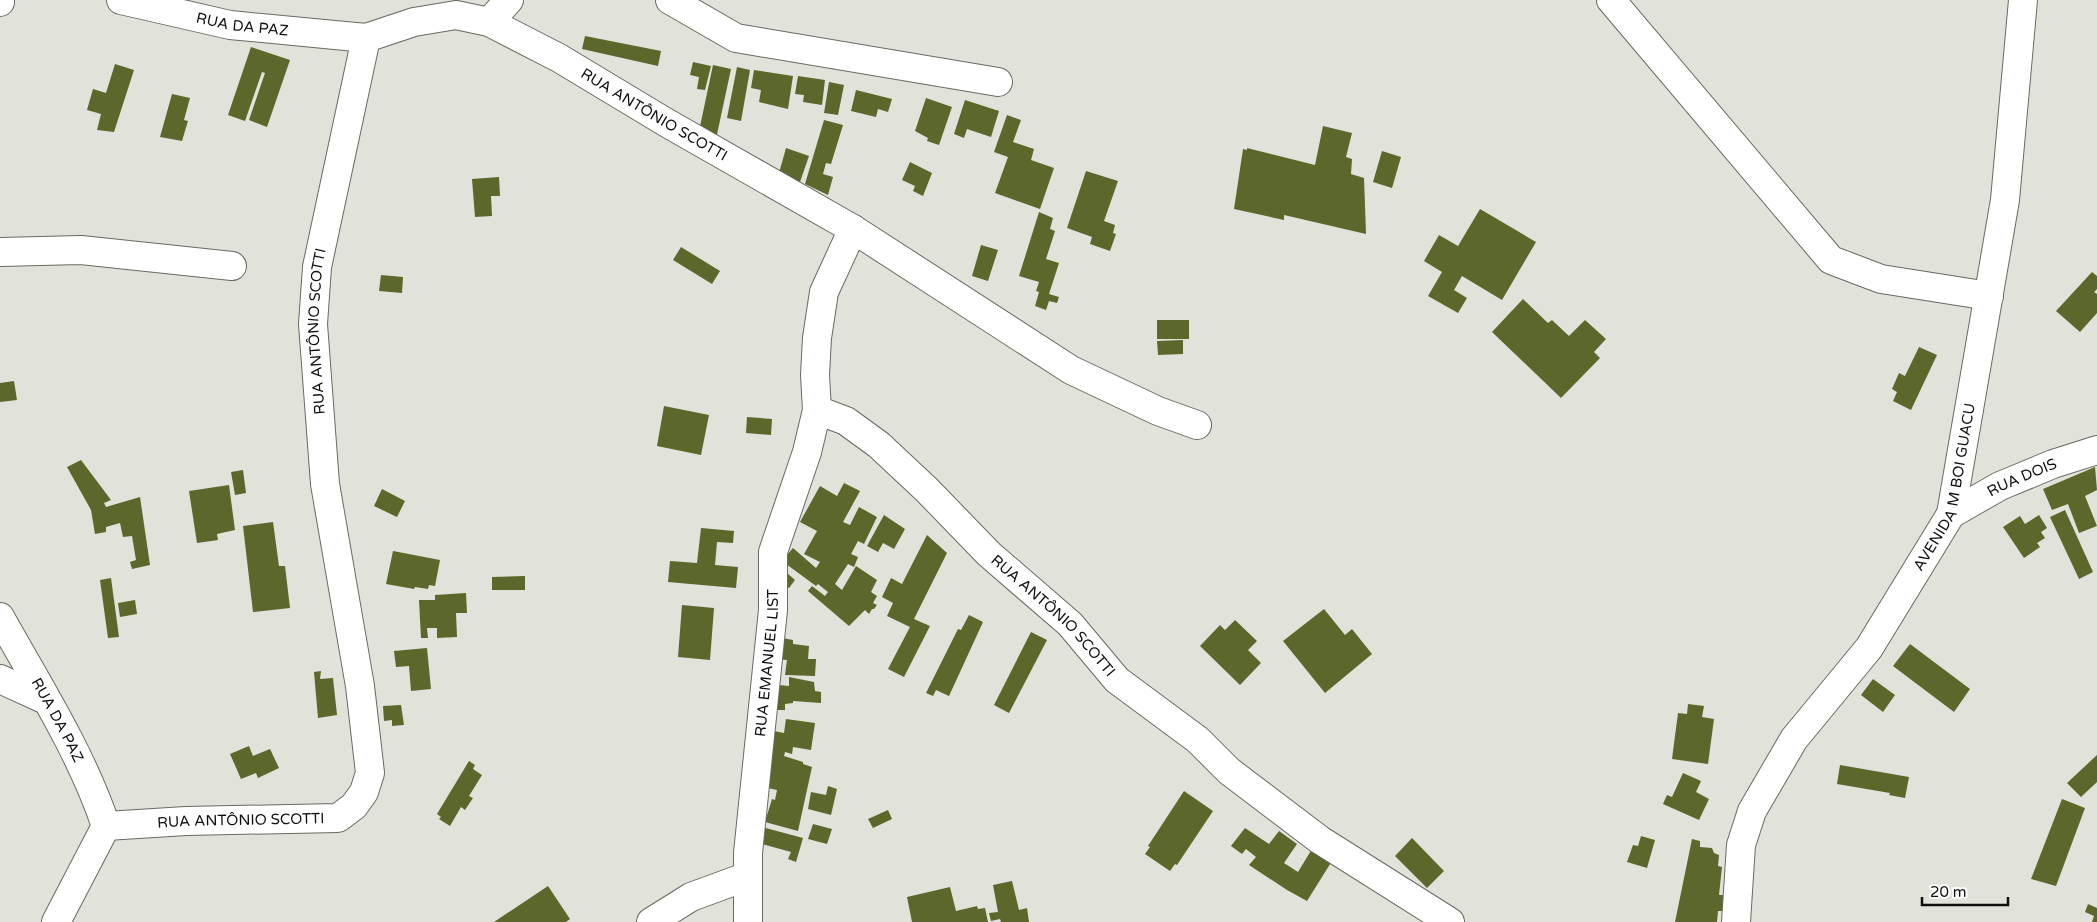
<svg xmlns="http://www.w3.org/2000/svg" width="2097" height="922" viewBox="0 0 2097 922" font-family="'Varela Round',sans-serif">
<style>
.building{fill:#5b672b}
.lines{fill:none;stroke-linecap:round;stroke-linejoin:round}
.street-casing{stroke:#686a62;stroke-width:30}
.street{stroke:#fff;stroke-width:28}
.labels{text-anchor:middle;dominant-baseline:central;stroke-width:4;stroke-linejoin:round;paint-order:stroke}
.street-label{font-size:15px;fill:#0f100d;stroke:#fff}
</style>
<rect width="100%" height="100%" fill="#e1e3da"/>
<!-- building -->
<g class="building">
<path d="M585 36 661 51 658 66 582 49Z"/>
<path d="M251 47 290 60 267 127 249 120 265 73 262 72 245 121 228 115Z"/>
<path d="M693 62 711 66 705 90 697 89 699 77 690 75Z"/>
<path d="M115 64 134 70 114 132 97 130 101 114 87 110 93 89 106 93Z"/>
<path d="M713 65 731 69 716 139 698 136Z"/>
<path d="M737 67 750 70 741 121 727 118Z"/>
<path d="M754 70 793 76 788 109 759 102 761 90 751 88Z"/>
<path d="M798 76 825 80 822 105 803 102 804 95 795 94Z"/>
<path d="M829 82 844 85 838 115 824 113Z"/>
<path d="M856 90 892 99 888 112 878 109 876 117 851 111Z"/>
<path d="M172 94 190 98 184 120 188 121 182 141 160 137Z"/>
<path d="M926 98 952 107 939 145 927 141 928 138 915 131Z"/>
<path d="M965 100 999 111 991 137 967 129 964 138 954 134Z"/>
<path d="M1007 115 1021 120 1013 142 1034 149 1031 160 1054 168 1040 209 995 193 1008 157 994 152Z"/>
<path d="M824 120 843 125 831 164 826 163 823 174 833 177 828 195 805 184Z"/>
<path d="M1323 126 1352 133 1346 157 1352 159 1351 174 1364 178 1366 234 1284 215V220L1234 209 1243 149 1247 150V148L1315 165Z"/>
<path d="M786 148 809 156 800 182 779 173Z"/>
<path d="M1382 151 1401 157 1392 188 1373 182Z"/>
<path d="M910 162 932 173 923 196 913 191 915 186 902 180Z"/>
<path d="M1086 171 1118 181 1104 221 1115 225 1113 233 1116 234 1110 251 1090 244 1092 237 1067 228Z"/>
<path d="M499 177 500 196H491L492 216 475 217 472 179Z"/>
<path d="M1480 209 1536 242 1502 300 1462 276 1454 290 1467 298 1458 313 1428 296 1442 272 1424 261 1439 235 1458 246Z"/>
<path d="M1039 212 1053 218 1050 229 1055 231 1046 259 1059 263 1049 294 1059 297 1057 303 1049 301 1046 310 1035 306 1039 292 1036 291 1039 282 1019 276Z"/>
<path d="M981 245 998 250 988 281 972 276Z"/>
<path d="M681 247 720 271 712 284 673 260Z"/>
<path d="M2092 272 2097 276V289L2094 292 2097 294V313L2080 332 2056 311Z"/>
<path d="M381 275 403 277 402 293 379 291Z"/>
<path d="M1523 299 1548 323 1552 320 1569 336 1585 320 1606 339 1594 352 1600 358 1561 398 1492 332Z"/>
<rect x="1157" y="320" width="32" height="19"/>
<path d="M1183 340V354L1158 355 1157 341Z"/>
<path d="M1919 347 1937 355 1911 410 1893 401 1897 392 1892 389 1899 373 1905 376Z"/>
<path d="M14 381 17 400 0 402V383Z"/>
<path d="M664 406 709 415 701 455 657 446Z"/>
<path d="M747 417 772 419 771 435 746 433Z"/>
<path d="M81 460 111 500 104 503 106 507 140 497 150 565 132 569 130 562 136 560 132 536 123 537 120 523 106 527V532L95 534 91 510 67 467Z"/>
<path d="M2095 467 2097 490 2085 496 2097 526 2079 533 2068 504 2052 510 2043 489Z"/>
<path d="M243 470 246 493 235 495 231 472Z"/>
<path d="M844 483 860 491 843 522 850 525 859 507 877 517 864 544 858 541 851 554 858 557 854 567 848 564 835 584 842 590 856 566 877 580 871 592 877 596 873 603 877 605 874 609H872L869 614 865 610 849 626 808 591 812 586 825 596 828 592 818 584 816 586 782 561 793 548 816 568 820 562 804 554 817 531 800 522 820 486 837 496Z"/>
<path d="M229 485 235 530 217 534 218 540 197 543 189 491Z"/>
<path d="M382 489 405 501 397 517 374 506Z"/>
<path d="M2065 510 2093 572 2079 579 2050 517Z"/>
<path d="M884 515 905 529 894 549 883 543 878 552 867 546Z"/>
<path d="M2039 515 2047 528 2041 532 2045 538 2037 543 2040 547 2024 558 2003 527 2020 516 2025 524Z"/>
<path d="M273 522 279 566H285L290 608 253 612 243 526Z"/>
<path d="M701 528 734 531 733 543 717 542 715 565 738 567 736 588 668 582 670 561 697 563Z"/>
<path d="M927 535 947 553 914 619 930 626 904 677 888 669 910 627 887 616 893 603 882 597 891 578 902 584Z"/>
<path d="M393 551 440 560 435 586 429 585 428 589 415 587 414 589 386 584Z"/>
<path d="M778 565 795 580 789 588 774 577Z"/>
<path d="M525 576V590H492V577Z"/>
<path d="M111 578 119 637 108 638 100 580Z"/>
<path d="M466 593 467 613H456L457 637 437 638V628H427L428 638H421L419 600H435V595Z"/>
<path d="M135 600 137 614 120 617 118 603Z"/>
<path d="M682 605 714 608 710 660 678 657Z"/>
<path d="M1324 609 1345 635 1352 629 1372 654 1325 693 1283 641Z"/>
<path d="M969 615 983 622 949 696 936 690 933 696 926 693 958 629 961 630Z"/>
<path d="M1235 620 1257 641 1248 650 1261 663 1240 685 1200 646 1220 625 1225 630Z"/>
<path d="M1031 632 1047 640 1009 713 994 705Z"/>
<path d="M777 637 793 640V644L809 646 808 659H816L815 676 785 675 787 660 776 659Z"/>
<path d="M1910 644 1970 689 1954 712 1893 666Z"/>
<path d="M427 648 431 689 411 691 409 666 396 667 394 651Z"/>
<path d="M321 671 320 679 333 678 337 715 318 718 314 672Z"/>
<path d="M789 677 814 682 815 691 821 692V703L793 701V703L785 704V710H772L768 684 789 686Z"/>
<path d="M1873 679 1895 695 1883 712 1861 695Z"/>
<path d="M1688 704 1704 706 1702 717 1714 719 1708 764 1672 759 1678 713 1687 714Z"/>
<path d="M401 705 404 725 392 726V720L384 721 383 706Z"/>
<path d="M786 719 815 723 811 750 793 747 792 754 785 752 784 756 803 762V764L812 767 798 831 765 822 772 799 775 800 777 790 759 786 769 730 784 733Z"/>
<path d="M249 746 253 756 270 749 279 768 258 778 256 773 241 779 230 754Z"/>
<path d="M2097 755V782L2081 797 2067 783Z"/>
<path d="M469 761 475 765 473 769 482 775 469 796 473 798 465 810 461 807 450 826 439 819 441 817 437 814Z"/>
<path d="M1840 765 1909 777 1905 798 1889 795 1890 793 1837 784Z"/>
<path d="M1683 773 1701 781 1696 792 1709 799 1699 820 1663 804 1667 795 1672 797Z"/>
<path d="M828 786 837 789 831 815 808 809 811 792 826 795Z"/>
<path d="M1184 791 1213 811 1177 865 1175 864 1170 871 1145 854 1150 847 1148 846Z"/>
<path d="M2062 799 2085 808 2056 886 2031 879Z"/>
<path d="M888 810 892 819 873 828 868 819Z"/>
<path d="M813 824 832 829 827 844 808 839Z"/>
<path d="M762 827 803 838 796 862 788 859 791 852 758 843Z"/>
<path d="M1245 828 1269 844 1279 831 1297 844 1284 863 1298 872 1312 849 1332 861 1307 901 1287 890 1249 865 1256 857 1246 849 1242 854 1231 846Z"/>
<path d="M1641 836 1655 840 1647 868 1627 862 1633 845 1638 846Z"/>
<path d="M1412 838 1444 871 1427 888 1395 856Z"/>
<path d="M1692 839 1700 841V847L1712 848 1714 853 1719 855 1718 866 1722 867 1719 895H1723V911H1718L1717 922H1675Z"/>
<path d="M1012 881 1019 910 1027 908 1029 922H1001L1000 919 991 921 989 913 998 912 993 885Z"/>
<path d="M548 886 570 919 566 922H494Z"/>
<path d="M950 887 956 911 977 906 978 909 985 908 988 922H912L907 897Z"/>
<path d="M2088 904 2097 908V922H2092L2094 916 2085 912Z"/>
</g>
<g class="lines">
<defs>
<g id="street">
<path id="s1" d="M121 0 230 25 366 38"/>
<path d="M670 0 736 38 998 82"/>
<path d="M1611 0 1831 260 1881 279 1989 296"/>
<path d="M0 2V0"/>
<path d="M489 22 509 0"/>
<path id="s2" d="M853 229 824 292 817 338 815 375 817 410 846 421 879 445 927 490 989 554 1070 624 1117 680 1198 740 1229 771 1320 840 1450 922"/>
<path d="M0 252 81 250 232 266"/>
<path id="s3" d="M1951 514 2000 486 2053 464 2097 450"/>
<path id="s4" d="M0 617C38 685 81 752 106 826"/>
<path d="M0 679 46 700"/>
<path id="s5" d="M106 826 186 821 338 818 354 806 364 792 370 773 360 686 325 484 313 324 317 267 366 38 414 22 456 15 489 22 559 58 667 123 853 229 1071 370 1158 411 1197 425"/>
<path d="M56 922 106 826"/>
<path d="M651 922 691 897 748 876"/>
<path id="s6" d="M748 922V853L773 610V552L807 452 817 410"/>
<path id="s7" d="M1736 922 1741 845 1752 811 1794 739 1869 648 1951 514 2005 200 2023 0"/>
</g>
</defs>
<!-- street casing -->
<use href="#street" class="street-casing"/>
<!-- street -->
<use href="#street" class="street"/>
</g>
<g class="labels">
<!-- street labels -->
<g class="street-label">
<text stroke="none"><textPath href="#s1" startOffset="124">RUA DA PAZ</textPath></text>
<text stroke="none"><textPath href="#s5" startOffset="1350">RUA ANTÔNIO SCOTTI</textPath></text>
<text stroke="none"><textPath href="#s5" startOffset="735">RUA ANTÔNIO SCOTTI</textPath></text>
<text stroke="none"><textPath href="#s3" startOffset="80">RUA DOIS</textPath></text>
<text stroke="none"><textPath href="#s7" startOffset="495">AVENIDA M BOI GUACU</textPath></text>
<text stroke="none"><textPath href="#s2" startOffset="504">RUA ANTÔNIO SCOTTI</textPath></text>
<text stroke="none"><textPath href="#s6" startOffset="260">RUA EMANUEL LIST</textPath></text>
<text stroke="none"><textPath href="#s4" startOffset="118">RUA DA PAZ</textPath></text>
<text stroke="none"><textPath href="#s5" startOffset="135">RUA ANTÔNIO SCOTTI</textPath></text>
</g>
</g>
<!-- scale -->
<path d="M1922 897v8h86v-8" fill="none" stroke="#0f100d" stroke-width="2.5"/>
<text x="1930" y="897" font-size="15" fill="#0f100d" stroke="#ffffff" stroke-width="4" paint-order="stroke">20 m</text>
</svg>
